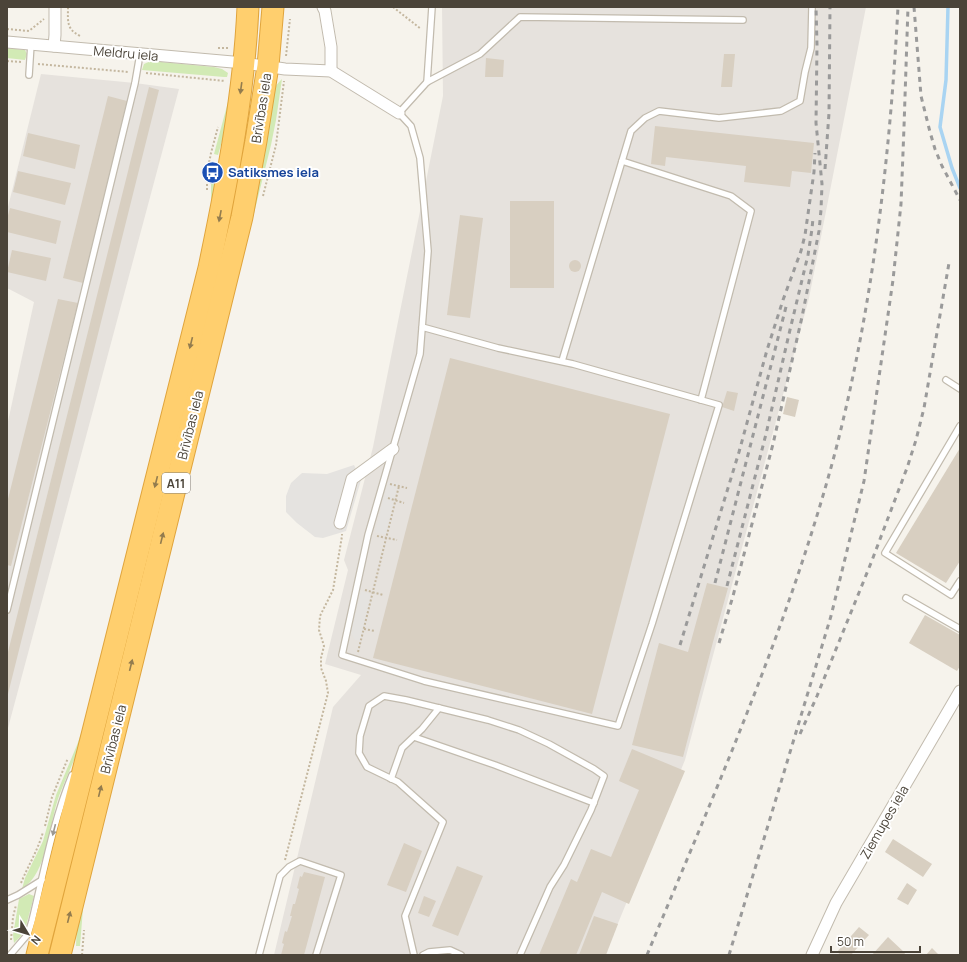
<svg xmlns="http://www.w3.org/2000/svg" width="967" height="962" viewBox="0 0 967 962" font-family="Manrope,sans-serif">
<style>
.industrial{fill:#e6e2dd}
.green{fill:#d2eab5}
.parking{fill:#e5e3e0}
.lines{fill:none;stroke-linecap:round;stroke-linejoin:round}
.stream{stroke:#a9d4f2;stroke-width:3.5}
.building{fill:#d8cfc1}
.lane-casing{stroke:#c2bbae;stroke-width:8}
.street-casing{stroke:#c2bbae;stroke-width:13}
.highway-casing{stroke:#e0a43c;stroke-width:23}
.path{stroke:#c4b79f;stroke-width:2;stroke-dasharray:2 2;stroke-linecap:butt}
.lane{stroke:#fff;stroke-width:5.5}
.street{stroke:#fff;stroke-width:11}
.highway{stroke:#ffcf6e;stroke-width:21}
.rail{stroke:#9a9a9a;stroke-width:3;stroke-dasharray:5 5;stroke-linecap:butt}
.oneway{fill:#937c4e}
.oneway2{fill:#9c9892}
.labels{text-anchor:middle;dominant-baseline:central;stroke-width:4;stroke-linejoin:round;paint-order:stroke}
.shield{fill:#fff;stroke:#817c74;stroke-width:1}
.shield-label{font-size:12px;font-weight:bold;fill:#4b4439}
.street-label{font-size:13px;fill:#4b4439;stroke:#fff}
.transit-label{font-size:13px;font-weight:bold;fill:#164399;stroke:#fff;text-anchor:start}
</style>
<rect width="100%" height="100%" fill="#f6f3ec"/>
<!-- industrial -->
<g class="industrial">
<path d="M442 7H866L809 298 685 760 605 955H274L333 707 361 675 325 664 348 570 344 560 373 447 443 96Z"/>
<path d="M41 74 135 83 179 89 8 728H7V426L34 302 7 288V211Z"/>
</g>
<!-- green -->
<g class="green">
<path d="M7 48 25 50 27 54 25 60 7 58Z"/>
<path d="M151 61 214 67 222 69 228 73 227 77H224L142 70 144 64Z"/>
<path d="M282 79 276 120 271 145 84 896 80 946H76L77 919 273 89 280 81Z"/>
<path d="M232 87 231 110 218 155 214 154Z"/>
<path d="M211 173 215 174V203L86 734C77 754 67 775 59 796 49 823 48 873 22 889L25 878 43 841 56 795 77 745 87 717 197 276 210 215 211 207Z"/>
<path d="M29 894 34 896 25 930 20 937 14 943 13 935 19 899Z"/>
</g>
<!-- parking -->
<g class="parking">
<path d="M354 465 361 480 346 531 323 538 315 537 297 523 286 512V496L291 483 302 473 327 474Z"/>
<path d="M388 481 398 483 386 535 375 532Z"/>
<path d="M361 591 371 594 360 641 355 640 351 633Z"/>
</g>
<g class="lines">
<!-- stream -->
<path class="stream" d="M948 7 946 80 940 127 952 168 960 188"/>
</g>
<!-- building -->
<g class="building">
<path d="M724 54H735L732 87H721Z"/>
<path d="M486 58 504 60 503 77H485Z"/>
<path d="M149 87 159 90 7 698V656Z"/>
<path d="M108 96 127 101 83 283 63 278Z"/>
<path d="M655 126 814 143 811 173 792 171 790 187 744 182 746 166 666 157 665 166 651 164Z"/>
<path d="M28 133 80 145 75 169 23 156Z"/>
<path d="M18 171 71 183 65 205 13 192Z"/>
<rect x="510" y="201" width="44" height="87"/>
<path d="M10 208 61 221 56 244 7 232V219Z"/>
<path d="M460 215 483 218 470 318 447 315Z"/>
<path d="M12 250 51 258 46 281 7 272Z"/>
<circle cx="575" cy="266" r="6"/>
<path d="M58 299 78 303 11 566 7 565V503Z"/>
<path d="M450 358 670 414 592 714 373 658Z"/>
<path d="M727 391 738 393 734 411 722 407Z"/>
<path d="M787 397 799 400 795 417 783 414Z"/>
<path d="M960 448V561L946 583 896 553Z"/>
<path d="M707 583 728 588 713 642 683 757 632 745 659 643 688 652Z"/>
<path d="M925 615 960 635V666L957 671 909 643Z"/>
<path d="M632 749 685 771 629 904 602 892 576 955H539L571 879 577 882 591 849 611 857 639 790 619 781Z"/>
<path d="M893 839 932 864 923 877 885 852Z"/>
<path d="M404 843 422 851 406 892 387 885Z"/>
<path d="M457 866 483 876 458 936 432 926Z"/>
<path d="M304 872 325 877 304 955H281L284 944 282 943 285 931 287 932 292 916H290L293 904H295L299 889 297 888 300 876 302 877Z"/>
<path d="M907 883 917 890 908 905 897 899Z"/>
<path d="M424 896 436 901 429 917 418 913Z"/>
<path d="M594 916 618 924 606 955H579Z"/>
<path d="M859 927 869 935 851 955H841L837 952Z"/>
<path d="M888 937 905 953 904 955H872Z"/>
<path d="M932 948 939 955H926Z"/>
</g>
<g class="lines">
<defs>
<g id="lane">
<path d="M29 75 31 44"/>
<path d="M427 82 432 7"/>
<path d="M622 161 731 196 751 211 701 400"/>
<path d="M422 327 498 348 573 364 719 405 652 624 618 726 424 681 342 655 368 535 420 354 428 251 420 158 411 126 399 113 427 82 480 54 520 17 743 20"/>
<path d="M562 361 631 131 645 118 659 111 719 118 781 111 800 101 805 72 811 48 812 7"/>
<path d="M946 380 960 389"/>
<path d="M960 426 885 553 951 595 960 581"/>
<path d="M906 598 960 629"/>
<path d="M7 610 135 83 140 54"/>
<path d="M414 737 495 765 594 803"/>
<path d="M391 779 402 748 422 729 439 708"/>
<path d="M7 900 18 895 42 880"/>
<path d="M10 955 28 934 32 921C44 872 53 821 72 775"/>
<path d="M259 955 280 876 289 867 300 861 341 875 316 955"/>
<path d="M414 955 405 916 443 822 398 782 367 767 359 753 360 736 369 706 384 696 406 700 488 720 519 730 549 744 594 769 604 776 591 810 564 865 550 887 520 955"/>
<path d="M423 955 429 952 450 950 461 955"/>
</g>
<g id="street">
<path d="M323 7 325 11 331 47V71"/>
<path d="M7 42 244 63 285 69 331 71 399 113"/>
<path d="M54 46 55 35V7"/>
<path d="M340 523 352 479 393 449"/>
<path d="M812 955 836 903 960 691"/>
</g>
<g id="highway">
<path d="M37 955 209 268C227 182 244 95 248 7"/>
<path d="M60 955 242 217 256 141 268 66 273 7"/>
</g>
</defs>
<!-- lane casing -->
<use href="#lane" class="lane-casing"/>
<!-- street casing -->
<use href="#street" class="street-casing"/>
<!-- highway casing -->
<use href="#highway" class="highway-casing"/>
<!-- path -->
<g class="path">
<path d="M68 7C68 21 66 29 80 36"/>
<path d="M393 7 421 29"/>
<path d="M7 29 29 31 44 19"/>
<path d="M218 48H229"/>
<path d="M286 56 290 19"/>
<path d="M7 61 22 62"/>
<path d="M38 64 129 72"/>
<path d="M146 73 225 81"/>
<path d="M207 190V173L211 153 218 127"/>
<path d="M263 196 276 145 284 81"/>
<path d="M390 484 407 488"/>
<path d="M388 498 404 503"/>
<path d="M377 536 397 540"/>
<path d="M365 590 383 595"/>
<path d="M364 629 375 631"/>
<path d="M358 652 399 486"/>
<path d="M45 826 52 797 68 758"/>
<path d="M285 860 328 693 326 681 321 668V658L324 646 319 630 320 616 333 590 342 536V534"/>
<path d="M21 883C28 866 38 850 43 832"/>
<path d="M11 940 13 917 16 905"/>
<path d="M82 955 84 930"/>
</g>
<!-- lane -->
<use href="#lane" class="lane"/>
<!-- street -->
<use href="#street" class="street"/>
<!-- highway -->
<use href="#highway" class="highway"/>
<!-- rail -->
<g class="rail">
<path d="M914 7 921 96 930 132 935 149 942 166 960 200"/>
<path d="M825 169 829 113 830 7"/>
<path d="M715 583 787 303"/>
<path d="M727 586 766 434 789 334 808 255 812 229 813 218"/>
<path d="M719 643 733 596 773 444 802 317 819 231 821 210 822 184 816 123 817 45 816 7"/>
<path d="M680 645 739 452 767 350 783 300 801 251 805 235 814 172 815 153"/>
<path d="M800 734 817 696 871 563 907 468 916 440 924 408 949 263"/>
<path d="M647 955C716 789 790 623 836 449 873 304 890 156 898 7"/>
<path d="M729 955 831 616 864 481 893 280 901 204 904 127 908 7"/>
</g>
</g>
<!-- one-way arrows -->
<defs><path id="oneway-solid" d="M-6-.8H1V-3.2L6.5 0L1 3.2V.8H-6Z"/></defs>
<g class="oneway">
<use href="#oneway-solid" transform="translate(241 88) rotate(98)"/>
<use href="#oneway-solid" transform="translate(220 216) rotate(101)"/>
<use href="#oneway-solid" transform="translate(191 343) rotate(104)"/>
<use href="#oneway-solid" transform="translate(156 482) rotate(104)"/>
<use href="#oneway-solid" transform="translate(162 538) rotate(-76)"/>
<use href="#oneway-solid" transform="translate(131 665) rotate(-76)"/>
<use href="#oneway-solid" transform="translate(100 791) rotate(-76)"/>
<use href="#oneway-solid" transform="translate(69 917) rotate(-76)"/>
</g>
<use class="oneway2" href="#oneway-solid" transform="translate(54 830) rotate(104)"/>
<!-- icons -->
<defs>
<symbol id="bus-disc" viewBox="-11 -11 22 22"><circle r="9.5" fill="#1a4fb4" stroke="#fff"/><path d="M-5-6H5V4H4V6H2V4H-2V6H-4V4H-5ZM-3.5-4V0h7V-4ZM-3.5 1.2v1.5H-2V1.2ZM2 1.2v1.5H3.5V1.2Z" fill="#fff"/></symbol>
</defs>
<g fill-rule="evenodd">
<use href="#bus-disc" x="200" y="160" width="25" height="25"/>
</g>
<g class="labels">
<!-- shield labels -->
<rect class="shield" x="162" y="473" width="28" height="20" rx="3"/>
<g class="shield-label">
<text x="176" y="483">A11</text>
</g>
<!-- street labels -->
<g class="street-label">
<text transform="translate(126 53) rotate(5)">Meldru iela</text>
<text transform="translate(261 108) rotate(-81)">Brīvības iela</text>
<text transform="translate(190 425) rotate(-76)">Brīvības iela</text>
<text transform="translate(113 739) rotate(-76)">Brīvības iela</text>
<text transform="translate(884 822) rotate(-60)">Ziemupes iela</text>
</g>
<!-- transit labels -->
<g class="transit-label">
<text x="228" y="172">Satiksmes iela</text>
</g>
</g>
<!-- border -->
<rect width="967" height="962" fill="none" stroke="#4b4439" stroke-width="16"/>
<!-- north arrow -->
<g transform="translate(28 934) rotate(128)" stroke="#ffffff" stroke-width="3" paint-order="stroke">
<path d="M0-3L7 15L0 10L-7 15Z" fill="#4b4439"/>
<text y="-6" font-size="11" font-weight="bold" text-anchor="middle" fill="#4b4439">N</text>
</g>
<!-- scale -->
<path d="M831 946v6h89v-6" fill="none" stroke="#4b4439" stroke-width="2"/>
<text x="837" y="946" font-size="12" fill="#4b4439" stroke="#ffffff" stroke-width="3" paint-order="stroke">50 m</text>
</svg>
